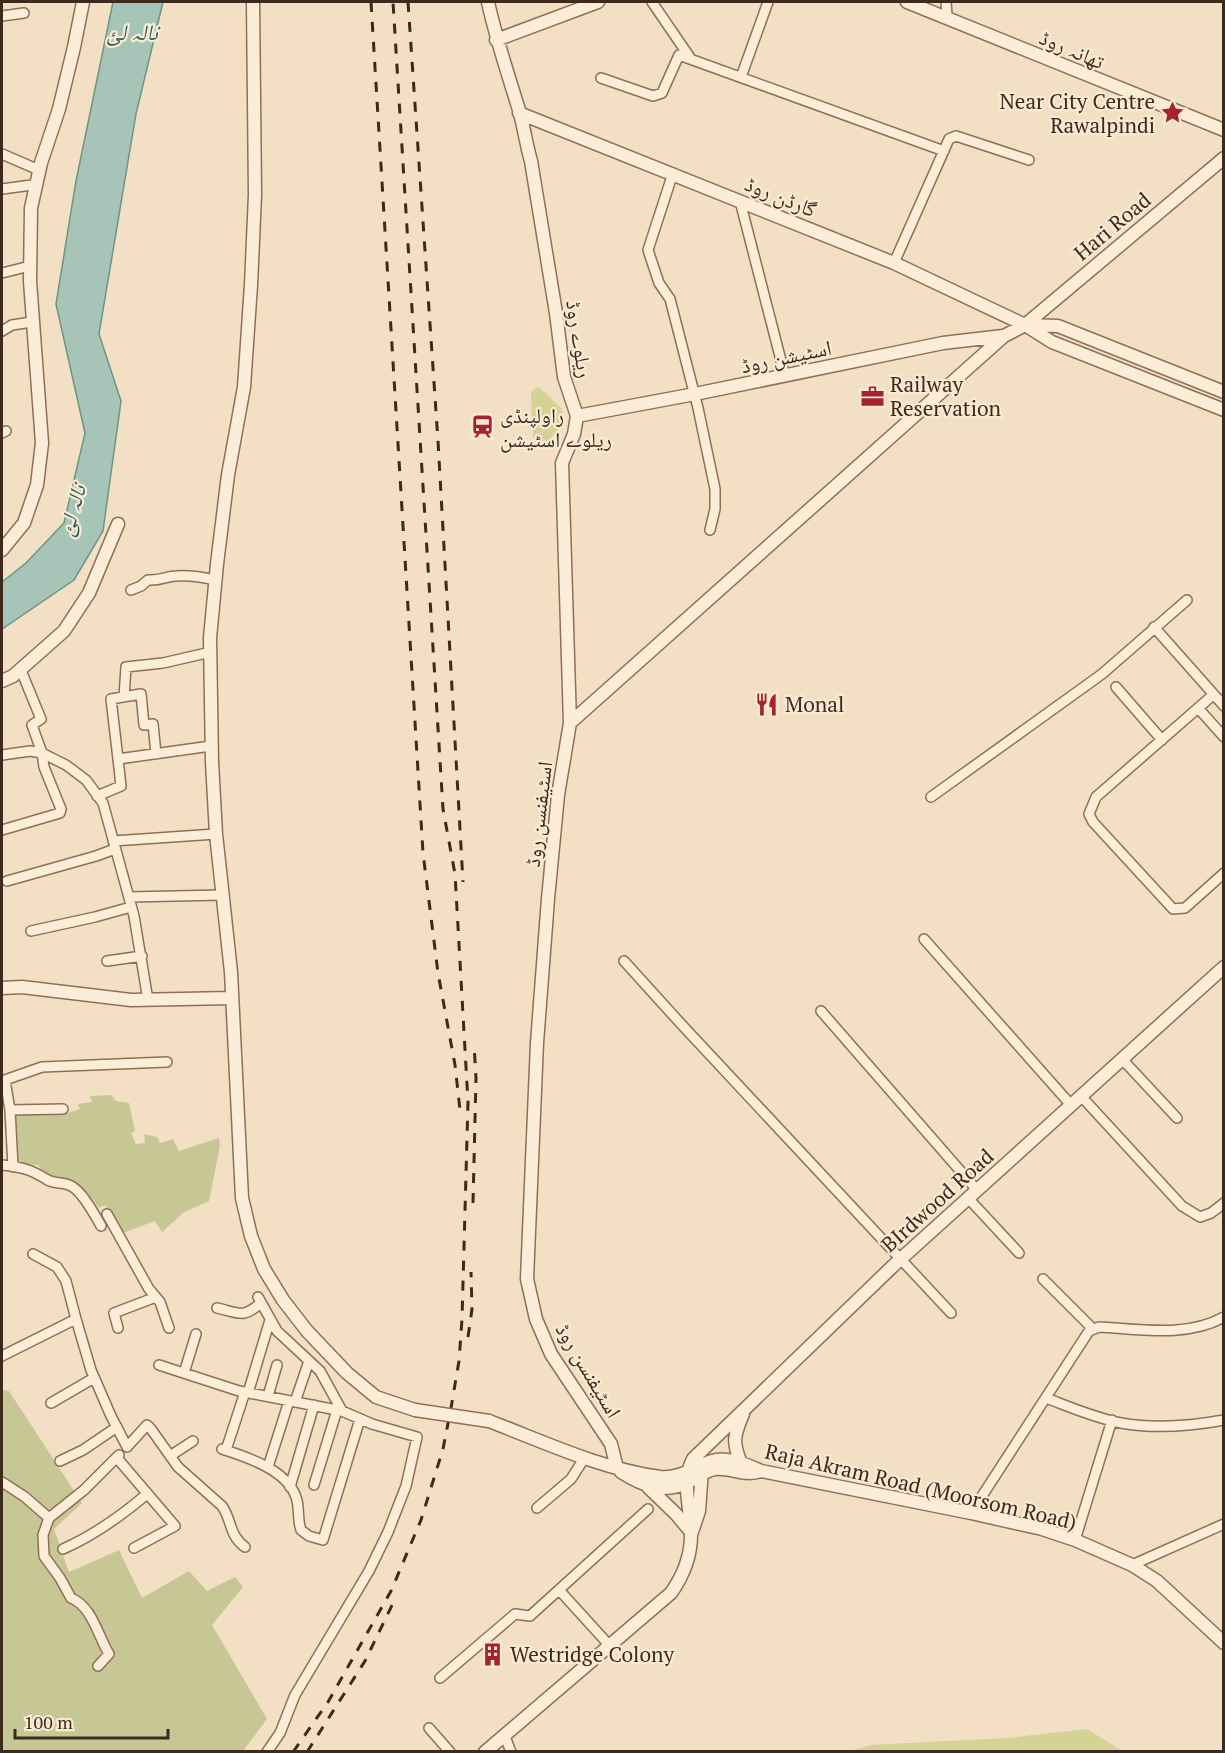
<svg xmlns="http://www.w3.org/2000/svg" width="1225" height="1753" viewBox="0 0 1225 1753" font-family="'PT Serif','Noto Naskh Arabic',serif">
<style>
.green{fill:#d3d396}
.cemetery{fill:#c7c796}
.water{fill:#a6c5b8;stroke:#6b9586;stroke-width:1.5}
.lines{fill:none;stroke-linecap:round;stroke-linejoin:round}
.minor-casing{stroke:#906f57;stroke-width:12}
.tertiary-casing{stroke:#906f57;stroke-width:15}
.minor{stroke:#fcedd8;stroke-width:9}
.tertiary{stroke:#fcedd8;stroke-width:12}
.rail{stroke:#3e291d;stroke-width:3;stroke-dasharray:10 10;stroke-linecap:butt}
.tertiary-bridge-casing{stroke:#906f57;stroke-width:15;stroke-linecap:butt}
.tertiary-bridge{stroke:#fcedd8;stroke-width:12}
.labels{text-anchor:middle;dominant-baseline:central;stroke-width:4.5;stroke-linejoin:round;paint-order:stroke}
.street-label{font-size:21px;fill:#3e291d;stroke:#f9ead4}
.poi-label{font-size:21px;fill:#3e291d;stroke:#f9ead4;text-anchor:start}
.water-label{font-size:22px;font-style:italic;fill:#2b5f56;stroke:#f9ead4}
</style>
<rect width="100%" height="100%" fill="#f3dfc3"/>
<path class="green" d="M539,387L561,408L564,418L562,424L547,443L541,445L536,443L533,437L531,394L533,389Z
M1087,1729L1122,1751H852L870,1745L1008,1738Z"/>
<path class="cemetery" d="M111,1095L116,1101L129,1103L135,1131L131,1133L136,1144L145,1143L144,1134L157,1137L160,1143L173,1139L179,1151L219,1138L220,1146L209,1201L183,1213L162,1232L155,1221L120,1234L105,1205L99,1208C82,1184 75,1182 47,1178L38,1165L16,1164L15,1114L68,1113L80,1109L78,1104L92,1102L90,1096Z
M2,1390L9,1391L82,1503L54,1529L69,1572L119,1550L142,1598L189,1571L207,1591L235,1577L243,1587L212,1625L267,1719L243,1751H2Z"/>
<path class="water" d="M113,2H163L136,114L99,334L121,401L103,531L74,580L2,629V582L26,563L64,523L85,433L56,304L76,181Z"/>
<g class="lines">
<defs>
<path id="minor" d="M652,2L691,59
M946,2L947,16
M2,16L24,13
M741,77L768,2
M601,78L653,96L662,93L679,55L944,151
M2,154L39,170
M673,173L648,250L659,283L670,299L698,408L715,489V509L710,530
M2,189L32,185
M740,201L785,376
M894,263L949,139L956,136L1029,160
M2,273L30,266
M2,331L12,325L32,322
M2,433L6,431
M131,590L141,586L148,580C161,581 166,576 176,576C190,575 202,577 215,580
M1154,627L1224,706
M1116,687L1162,740
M1213,695L1096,797L1089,814L1093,822L1173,909L1185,908L1224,873
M124,697L126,667L163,663L211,652
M1198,708L1224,737
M2,755L30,751L42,753L66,765L86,780L103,803L134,916L148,1000
M118,759L111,699L141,694L144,725L153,724L156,754
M97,796L121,786L118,759L211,746
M931,797L1102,674L1187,600
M2,830L60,813L61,809L44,767L42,753L32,725L41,719L20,668
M113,841L216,834
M7,881L96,856L115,849
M129,897L222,895
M31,931L95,917L131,907
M924,939L1071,1105
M107,961L142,956
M624,961L682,1025L951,1313
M821,1011L977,1190
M1122,1059L1177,1118
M5,1080L10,1110L13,1167
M2,1081L42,1067L167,1062
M1081,1096L1182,1206L1200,1217L1211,1213L1224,1203
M10,1110L63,1109
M2,1165C21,1167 30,1169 46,1179C53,1184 62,1182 69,1185C81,1189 95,1215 101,1226
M968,1198L1019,1253
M107,1214L149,1289L160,1302L169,1328
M33,1254L57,1267L66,1281L76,1319
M1043,1279L1093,1329
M258,1297L277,1331L320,1371L342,1411
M217,1308C240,1313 242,1319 261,1303
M118,1328L114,1313L156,1297
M2,1356L76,1319L91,1370L111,1416L127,1447L147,1425L151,1429L178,1467L222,1506C233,1522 228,1534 245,1547
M159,1365L239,1391L342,1411L372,1424L417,1437L406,1486L388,1532L369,1571L295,1695L280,1733L267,1752
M184,1373L196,1334
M248,1393L270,1320
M268,1396L277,1365
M1046,1398C1070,1407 1095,1418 1121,1423C1154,1429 1191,1426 1224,1420
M295,1402L309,1361
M51,1403L94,1378
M222,1449C247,1457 287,1470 296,1497C300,1508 297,1520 301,1530L309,1536L323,1540L360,1419
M226,1450L245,1392
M170,1456L193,1441
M117,1458L175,1526L134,1548
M60,1461L83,1450L117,1427
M268,1467L289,1401
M2,1482L25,1497L49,1518L43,1535L44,1556L60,1578L71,1598C92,1606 98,1636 109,1654L98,1666
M314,1485L337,1410
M290,1487L314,1405
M537,1508L571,1479L585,1457
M971,1513L1089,1331L1099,1327C1139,1329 1187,1338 1224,1317
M49,1518L84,1490L119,1455
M1075,1540L1112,1420
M63,1549C95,1535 121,1516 147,1494
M1132,1565L1224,1524
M560,1591L610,1646
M440,1678L515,1614L530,1616L648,1509
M429,1728L450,1752
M504,1734L511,1752"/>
<path id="tertiary" d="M253,2L255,195L251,285L244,387L228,475L217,564L210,638L212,762L216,834L231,972L242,1198L251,1236L264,1269L283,1300L307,1331L347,1373L376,1397L415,1410
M488,2C496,39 508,74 519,110C524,127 526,144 531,161L556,313L564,377L577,416L574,434L562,463L570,723
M907,2L1224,130
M496,40L598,2
M519,113L894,263L1025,325L1052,342L1224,410
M1025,325L1224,158
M577,416L695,394L943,343L1003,336
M2,550L24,523L37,485L42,443L30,281L31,208L41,163L59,109L74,47L83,2
M2,681L13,676L64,631L89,593L118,524
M2,988L22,987L131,1000L231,998
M489,1421C544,1442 601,1469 660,1477C680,1479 694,1467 712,1461C727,1456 748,1465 761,1471L971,1513L1042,1529L1075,1540L1132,1565L1157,1581L1224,1643
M741,1463C732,1442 734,1435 743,1414
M617,1468L611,1444L551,1354L536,1319L527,1279L537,1043L548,899L558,795L570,723L1004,336L1025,325L1058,326L1224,392
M621,1472C643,1486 665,1495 690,1481C698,1477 706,1470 715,1469C731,1467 744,1477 761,1471
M648,1487L676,1514L691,1532
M692,1532L699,1511L702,1470
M485,1752L671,1593C683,1576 691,1555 691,1535C692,1510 680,1484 693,1459L893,1266L1224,967"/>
</defs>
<use href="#minor" class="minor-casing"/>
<use href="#tertiary" class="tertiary-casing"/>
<use href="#minor" class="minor"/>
<use href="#tertiary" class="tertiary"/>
<path class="rail" d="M371,2L423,853L438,973L455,1065L460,1110
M408,2L438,441L463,882
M473,1203L476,1078L474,1044
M468,1337L472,1309L471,1272
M293,1752L328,1702L391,1591L421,1520L443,1449L451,1408L459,1361L462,1319L468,1102L455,874L443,809L393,2
M307,1752L365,1661L395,1599"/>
<defs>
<path id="tertiary-bridge" d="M415,1410L489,1421"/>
</defs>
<use href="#tertiary-bridge" class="tertiary-bridge-casing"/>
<use href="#tertiary-bridge" class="tertiary-bridge"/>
</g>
<defs>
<symbol id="sight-bare" viewBox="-9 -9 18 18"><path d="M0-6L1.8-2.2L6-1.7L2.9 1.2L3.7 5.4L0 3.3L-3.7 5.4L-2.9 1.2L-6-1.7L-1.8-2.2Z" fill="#a62131" stroke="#f9ead4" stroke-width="2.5" paint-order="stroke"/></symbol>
<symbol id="office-bare" viewBox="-9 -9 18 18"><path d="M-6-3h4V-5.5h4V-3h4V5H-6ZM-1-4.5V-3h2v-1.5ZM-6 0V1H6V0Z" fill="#a62131" stroke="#f9ead4" stroke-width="2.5" paint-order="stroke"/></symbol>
<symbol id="station-bare" viewBox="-9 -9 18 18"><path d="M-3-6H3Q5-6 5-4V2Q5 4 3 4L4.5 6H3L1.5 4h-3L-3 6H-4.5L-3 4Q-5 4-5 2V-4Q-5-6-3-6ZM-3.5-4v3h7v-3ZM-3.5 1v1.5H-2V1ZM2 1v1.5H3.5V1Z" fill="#a62131" stroke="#f9ead4" stroke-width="2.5" paint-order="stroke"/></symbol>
<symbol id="restaurant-bare" viewBox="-9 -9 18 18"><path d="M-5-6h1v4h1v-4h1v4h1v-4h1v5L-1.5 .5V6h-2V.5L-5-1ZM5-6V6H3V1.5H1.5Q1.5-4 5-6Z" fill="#a62131" stroke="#f9ead4" stroke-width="2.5" paint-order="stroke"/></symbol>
<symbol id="building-bare" viewBox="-9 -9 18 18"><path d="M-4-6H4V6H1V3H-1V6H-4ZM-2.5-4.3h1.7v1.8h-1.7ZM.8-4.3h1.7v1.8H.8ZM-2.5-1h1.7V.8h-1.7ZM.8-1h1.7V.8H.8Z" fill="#a62131" stroke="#f9ead4" stroke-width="2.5" paint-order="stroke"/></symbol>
</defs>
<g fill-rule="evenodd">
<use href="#sight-bare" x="1156" y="96" width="33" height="33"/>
<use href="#office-bare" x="856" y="380" width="33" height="33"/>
<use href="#station-bare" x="466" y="410" width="33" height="33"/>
<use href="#restaurant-bare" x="750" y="688" width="33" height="33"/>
<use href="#building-bare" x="476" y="1638" width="33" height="33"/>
</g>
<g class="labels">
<g class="street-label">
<text transform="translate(1072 49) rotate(23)">تھانہ روڈ</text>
<text transform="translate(781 196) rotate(22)">گارڈن روڈ</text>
<text transform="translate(1112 226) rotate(-40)">Hari Road</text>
<text transform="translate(580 339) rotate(81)">ریلوے روڈ</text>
<text transform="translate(786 356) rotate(-12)">اسٹیشن روڈ</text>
<text transform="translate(538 814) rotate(-83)">اسٹیفنسن روڈ</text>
<text transform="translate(937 1200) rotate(-42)">BIrdwood Road</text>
<text transform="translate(589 1370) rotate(59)">اسٹیفنسن روڈ</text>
<text transform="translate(921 1486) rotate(13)">Raja Akram Road (Moorsom Road)</text>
</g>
<g class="poi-label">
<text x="1155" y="101" text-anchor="end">Near City Centre<tspan x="1155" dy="24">Rawalpindi</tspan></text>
<text x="890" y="384">Railway<tspan x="890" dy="24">Reservation</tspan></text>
<text x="500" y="415">راولپنڈی<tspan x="500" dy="24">ریلوے اسٹیشن</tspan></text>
<text x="785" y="704">Monal</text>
<text x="510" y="1654">Westridge Colony</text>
</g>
<g class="water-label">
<text x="132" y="31">نالہ لئ</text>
<text transform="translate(71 510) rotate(-74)">نالہ لئ</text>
</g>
</g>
<rect width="1225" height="1753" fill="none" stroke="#3e291d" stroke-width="6"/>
<path d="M15 1729v9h153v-9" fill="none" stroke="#3e291d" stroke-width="3"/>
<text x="24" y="1729" font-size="18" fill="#3e291d" stroke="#f9ead4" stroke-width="4.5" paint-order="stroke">100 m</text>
</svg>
